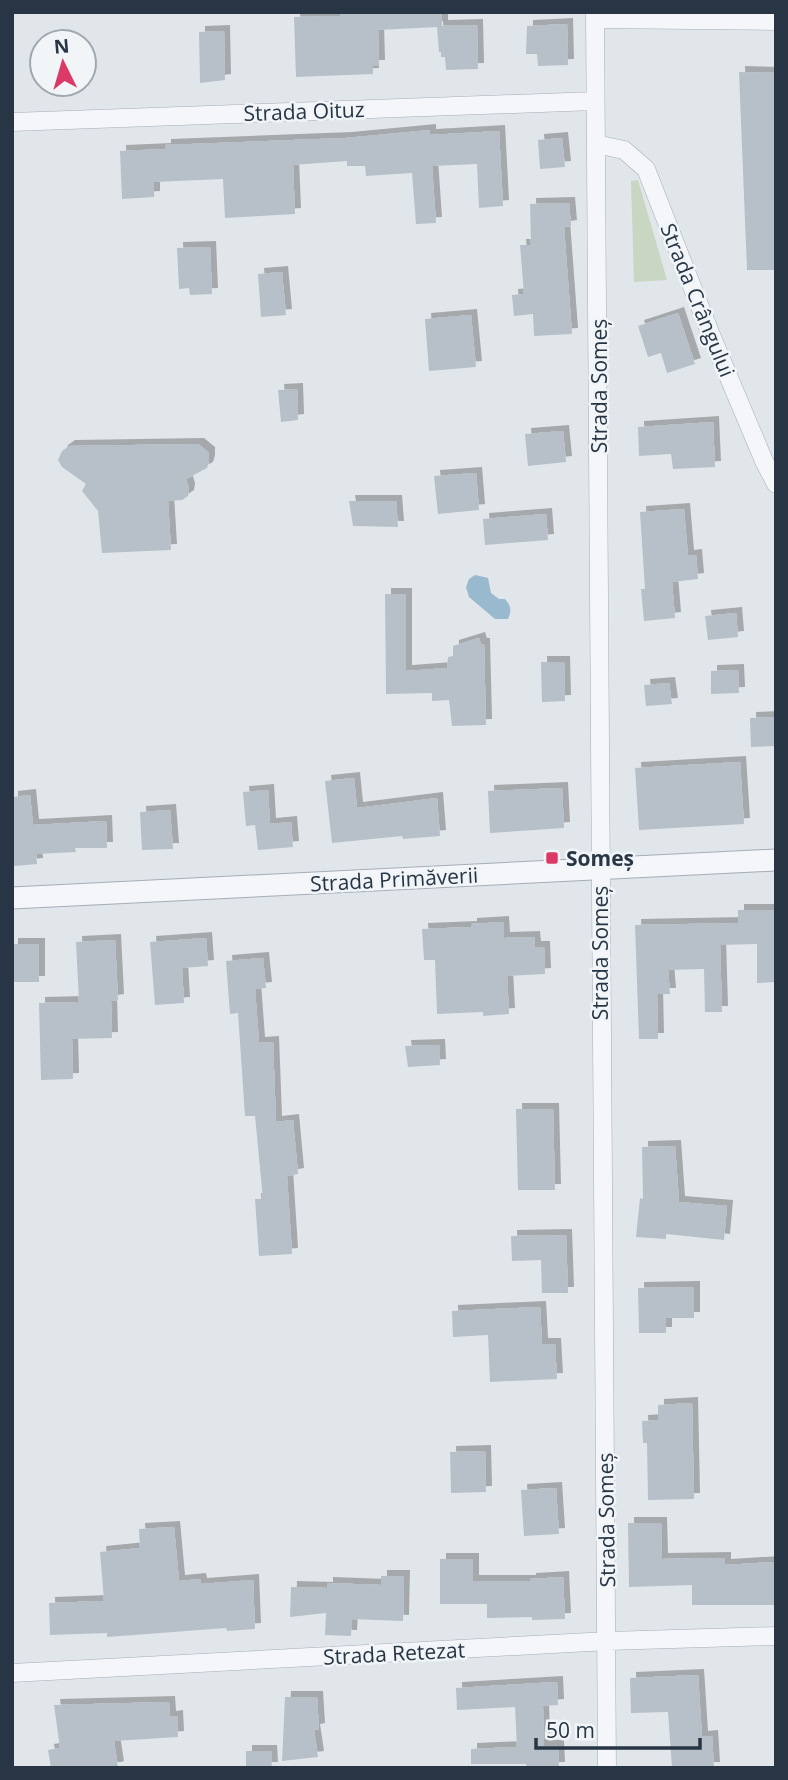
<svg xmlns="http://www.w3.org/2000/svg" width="788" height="1780" viewBox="0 0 788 1780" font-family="'Open Sans',sans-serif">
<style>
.green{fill:#c9d6c1}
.water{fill:#98b9ce}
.building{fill:#b7c0c9;filter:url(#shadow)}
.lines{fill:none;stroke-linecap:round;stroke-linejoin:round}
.minor-casing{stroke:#a5adb6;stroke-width:19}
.tertiary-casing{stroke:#a5adb6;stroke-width:23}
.minor{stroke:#f4f6f9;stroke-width:18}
.tertiary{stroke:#f4f6f9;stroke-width:21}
.poi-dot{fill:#dc3a66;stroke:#f1f5f8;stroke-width:2.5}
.labels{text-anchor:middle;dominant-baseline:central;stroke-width:5;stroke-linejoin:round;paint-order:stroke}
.street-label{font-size:21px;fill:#273544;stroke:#f1f5f8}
.poi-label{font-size:21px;font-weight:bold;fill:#273544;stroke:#f1f5f8;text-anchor:start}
</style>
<defs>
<filter id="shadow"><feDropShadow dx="6" dy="-6" stdDeviation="0" flood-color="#0004"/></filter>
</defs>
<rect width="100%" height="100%" fill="#e1e6eb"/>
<path class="green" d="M638,180L667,280L634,282L631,181Z"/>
<path class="water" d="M475,575L488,578L491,593L499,599H505C511,606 512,610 508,619H495L469,597L466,587L469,579Z"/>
<path class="building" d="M340,12H442V26L477,25L478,69L446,70L445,57H441V52H439L437,27L378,30L379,66H373V74L296,77L294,17L340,16Z
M567,24L568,65L538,66L537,54H526L527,26Z
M224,31L225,80L200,83L199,32Z
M739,72L776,73V270H747Z
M430,130V135L499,131L503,206L479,208L477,164L432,166L436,223L416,224L412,173L366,176L365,166H347V161L293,165L295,214L225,218L223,179L154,182V197L122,199L120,151L165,149V145L346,138Z
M562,138L565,167L540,169L538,140Z
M569,203L571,226L564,227L572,334L534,336L533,314L514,316L512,295L524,294L520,245H531L530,204Z
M210,247L212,294L190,295L189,288L179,289L177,248Z
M282,272L286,315L261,317L258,274Z
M678,313L695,364L667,373L661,353L648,357L638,326Z
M471,315L476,367L429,371L425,319Z
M297,389L298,420L281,422L278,390Z
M713,422L715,467L673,469L671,454L639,456L638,427Z
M563,431L566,462L528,466L525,434Z
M198,444L209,453V461L207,468L186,479L189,489L188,496L182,500L168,501L171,550L102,553L98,511L82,491L86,484L62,467L58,460L62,451L69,446Z
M476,473L479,510L438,514L434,476Z
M349,501H396L398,527L353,526Z
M684,509L688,556L696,555L698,579L672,582L675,618L644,621L641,589H645L640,512Z
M546,514L548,540L485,545L483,519Z
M385,594H406V671L447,668L448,657L453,656V646L479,638L481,644H484L486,725L452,726L449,700L432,701V693L386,694Z
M736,613L738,637L708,640L705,616Z
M541,662H564L565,701L542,702Z
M738,670L739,693L711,694V671Z
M669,683L672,704L646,706L644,685Z
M776,717V746L751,747L750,718Z
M740,762L744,824L639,830L635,768Z
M354,778L357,808L437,798L440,836L403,839L402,836L332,843L325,781Z
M562,788L564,828L490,833L488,791Z
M268,790L270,824L291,822L293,847L258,850L255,825L246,826L243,792Z
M30,795L33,825L106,821L107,848H75L76,852L36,854L37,864L14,866L12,797Z
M170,810L173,849L142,850L140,812Z
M738,910H776V982L757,983V944L720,945L722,1012H705L704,969L668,970L670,994H657L658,1039H639L635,925L738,923Z
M503,922L504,938L534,937L535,947H544L545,974L507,976L509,1014L483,1016V1012L437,1014L435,960H424L422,929L471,927V924Z
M206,938L208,966L182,968L184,1003L155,1005L150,942Z
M115,940L118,1000L111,1001L112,1038L72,1039L73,1079L41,1080L39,1003L79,1002L76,942Z
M12,944H39V982H12Z
M263,958L266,988L255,989L259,1043L273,1042L276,1122L293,1120L298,1174L287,1176L292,1254L259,1256L255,1199H263L255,1116H245L238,1013L230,1014L226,961Z
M439,1045L440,1065L408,1067L405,1046Z
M516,1109H553L555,1190H518Z
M675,1146L679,1202L727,1206L724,1240L666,1234V1239L636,1237L640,1198L643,1199L642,1147Z
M566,1235L568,1293H542L541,1260L512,1261L511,1236Z
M694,1287V1318H666V1333H639L638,1288Z
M540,1307L542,1344H555L557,1379L490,1382L488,1335L453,1337L452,1311Z
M692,1403L694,1499L648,1500L647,1443H643L642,1421L658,1420V1405Z
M485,1451L486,1492L451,1493L450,1452Z
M556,1488L559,1534L524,1536L521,1490Z
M628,1523H661L662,1559L725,1558V1565L774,1562L776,1605H692V1585L629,1587Z
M174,1527L179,1581L200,1579L201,1584L253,1580L255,1629L227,1631L226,1628L107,1637V1633L50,1635L49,1603L104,1601L100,1552L140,1548L139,1529Z
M440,1559H473V1581H530V1579L563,1577L565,1619L532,1620V1617L487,1618V1604H440Z
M381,1576H404L403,1621L352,1619L351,1636L325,1635L326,1613L290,1617L291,1587L327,1588V1583L381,1585Z
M698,1675L702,1737L712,1736L714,1768H672L668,1712L631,1713L630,1678Z
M557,1682L558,1705L543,1706L544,1746H558L559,1768H527L526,1764H471V1749L517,1747L515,1707L457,1710L456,1688Z
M285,1697H317L319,1729L314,1730L318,1757L282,1761Z
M169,1702L170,1717L177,1716L178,1737L114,1741L118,1767L115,1768H51L48,1750L60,1748L54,1705Z
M246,1751H271L272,1768H246Z"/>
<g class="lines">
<defs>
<path id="minor" d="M595,12L607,1768
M595,19L776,21
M12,122L595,101
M596,144L624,150L646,169L711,335L764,461L776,484
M12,1673L608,1641L776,1636"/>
<path id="tertiary" d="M12,898L776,860"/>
</defs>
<use href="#minor" class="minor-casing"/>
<use href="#tertiary" class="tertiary-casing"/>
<use href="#minor" class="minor"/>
<use href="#tertiary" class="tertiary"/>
</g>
<rect class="poi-dot" x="545" y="851" width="14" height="14" rx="3.5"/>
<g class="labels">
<g class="street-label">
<text transform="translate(304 111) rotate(-2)">Strada Oituz</text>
<text transform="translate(698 300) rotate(68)">Strada Crângului</text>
<text transform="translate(599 386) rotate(-90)">Strada Someș</text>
<text transform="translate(394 879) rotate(-3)">Strada Primăverii</text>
<text transform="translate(600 953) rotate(-90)">Strada Someș</text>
<text transform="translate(606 1520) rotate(-91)">Strada Someș</text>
<text transform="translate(394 1653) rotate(-3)">Strada Retezat</text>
</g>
<g class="poi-label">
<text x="566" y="858">Someș</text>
</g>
</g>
<rect width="788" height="1780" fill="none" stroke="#273544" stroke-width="28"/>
<g transform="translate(63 63) rotate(355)"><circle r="33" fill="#f1f5f8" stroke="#a0a8b0" stroke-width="2"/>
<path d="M0-5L12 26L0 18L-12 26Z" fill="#dc3a66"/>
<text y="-10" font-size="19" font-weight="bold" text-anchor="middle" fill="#273544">N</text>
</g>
<path d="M536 1738v10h164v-10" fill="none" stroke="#273544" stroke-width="3.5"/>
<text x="546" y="1738" font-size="21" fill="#273544" stroke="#f1f5f8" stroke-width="5" paint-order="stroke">50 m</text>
</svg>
